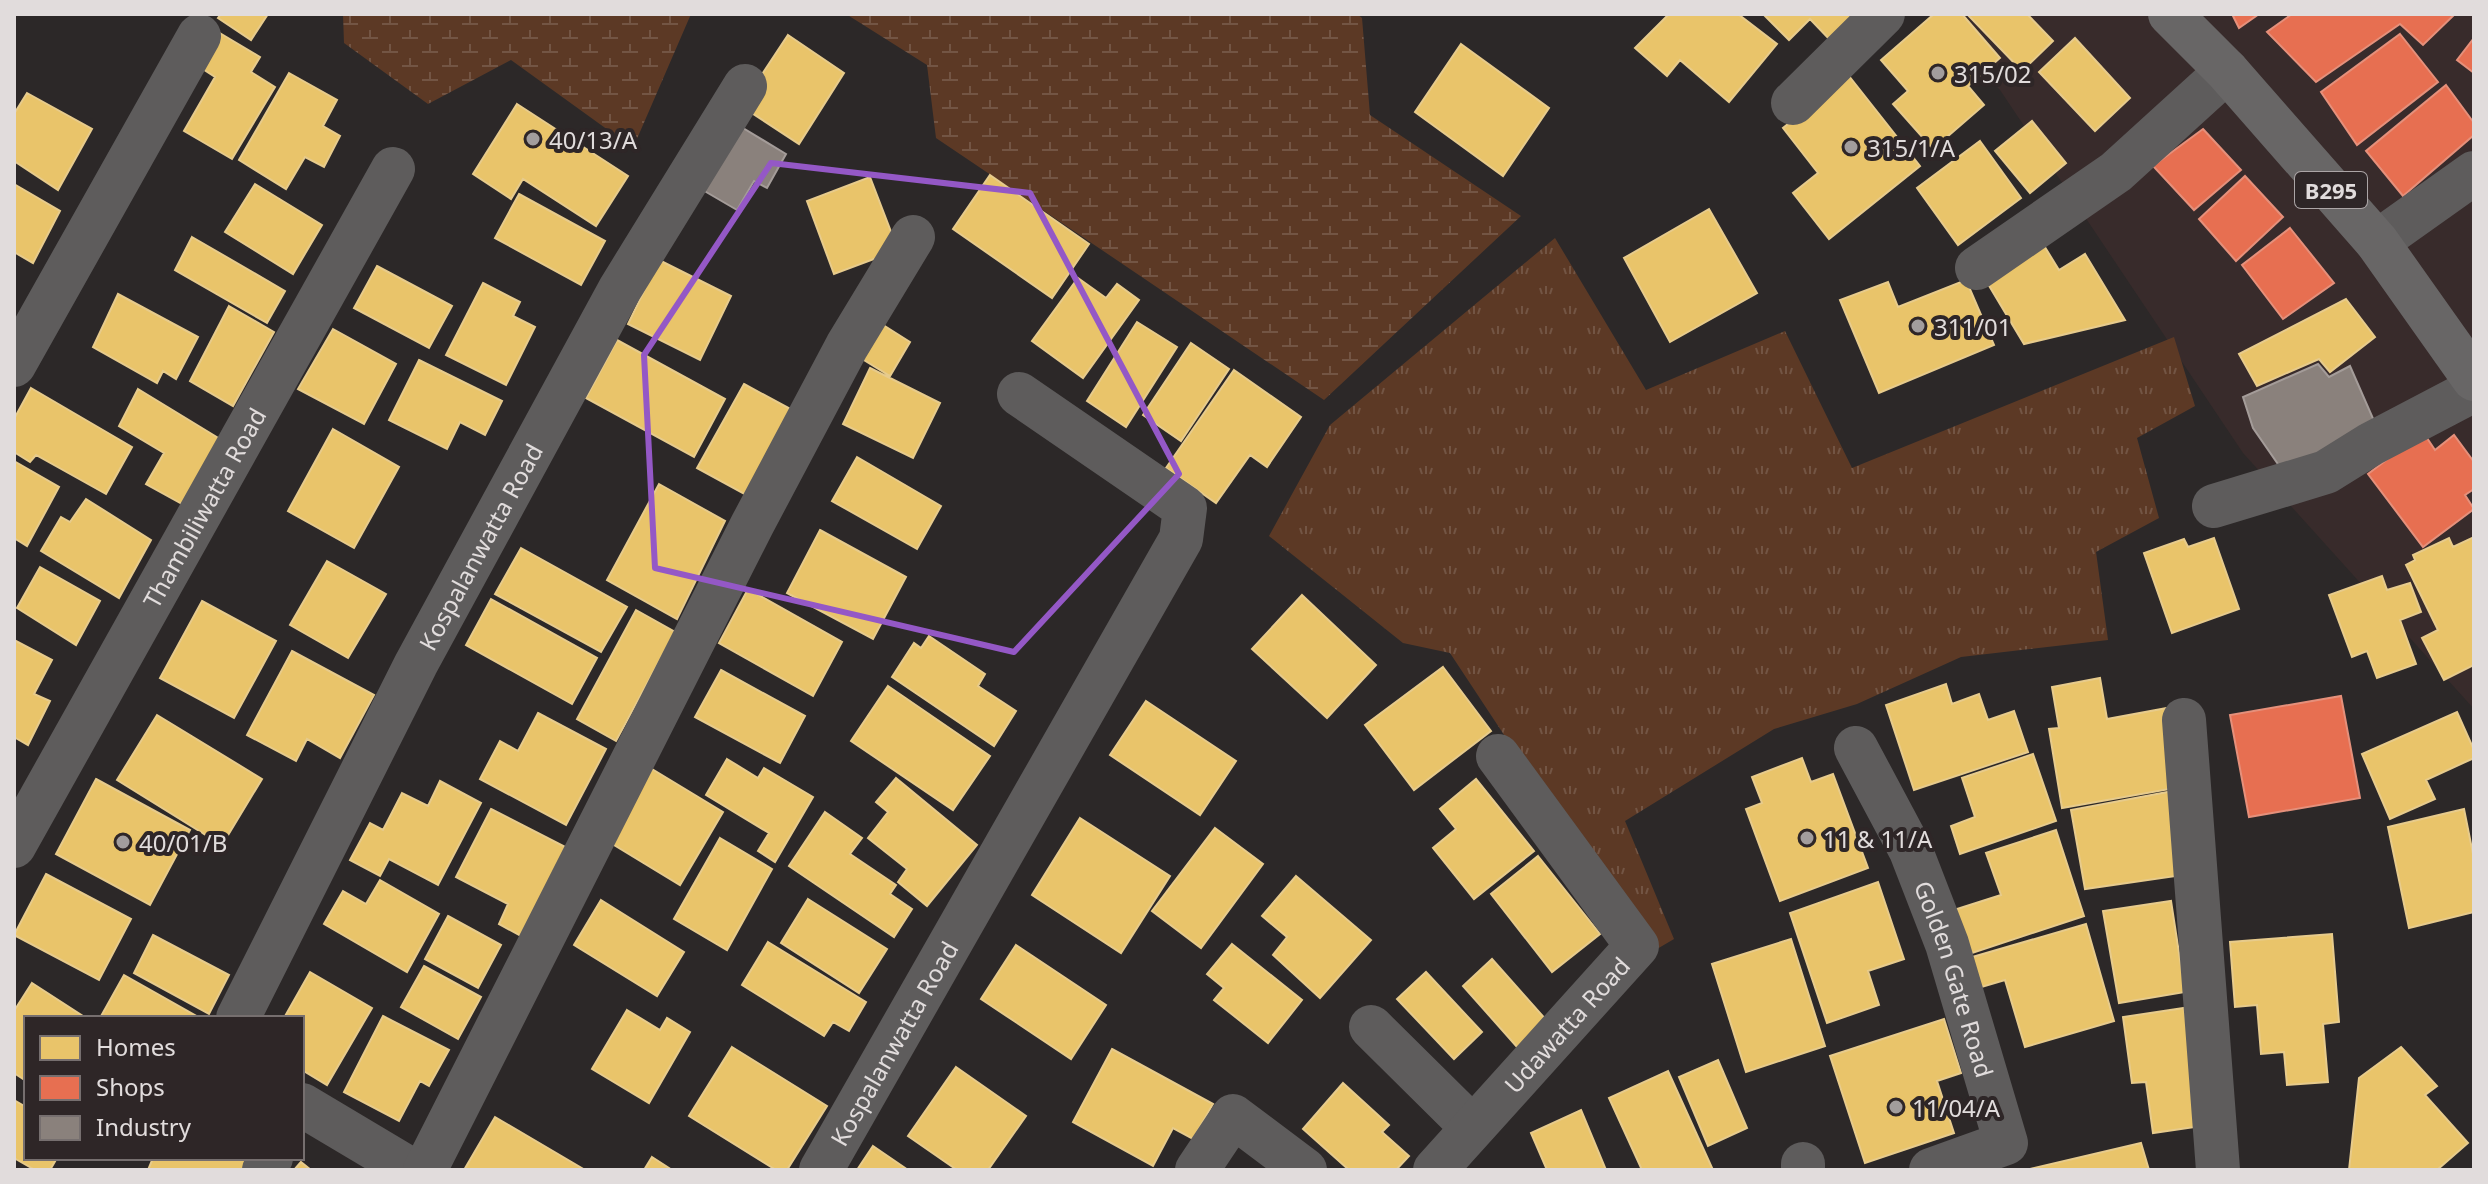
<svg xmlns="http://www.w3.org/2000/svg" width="2488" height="1184" viewBox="0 0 2488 1184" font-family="'Noto Sans',sans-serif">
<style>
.built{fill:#382b2b}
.grass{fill:url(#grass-tufts)}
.wetland{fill:url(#wetland-marsh)}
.homes{fill:#e9c46a;stroke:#e7cb8c;stroke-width:2}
.shops{fill:#e76f51;stroke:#e5907b;stroke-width:2}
.industry{fill:#8a817c;stroke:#a49c99;stroke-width:2}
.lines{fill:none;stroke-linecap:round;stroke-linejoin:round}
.minor{stroke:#5e5c5c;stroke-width:44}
.major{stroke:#686666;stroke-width:44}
.marked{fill:none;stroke:#9458c6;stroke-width:6;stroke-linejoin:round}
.poi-dot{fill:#a29d9d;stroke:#2e2627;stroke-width:3}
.labels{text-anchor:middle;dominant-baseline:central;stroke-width:8;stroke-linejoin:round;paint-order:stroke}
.shield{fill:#2e2627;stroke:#aba5a6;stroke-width:2}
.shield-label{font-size:22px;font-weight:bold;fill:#e1dcdc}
.poi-label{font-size:24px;fill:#e1dcdc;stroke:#2e2627;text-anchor:start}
.street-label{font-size:24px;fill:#e1dcdc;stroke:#2e2627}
</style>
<defs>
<pattern id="grass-tufts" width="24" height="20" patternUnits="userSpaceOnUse" patternTransform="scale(2)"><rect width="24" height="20" fill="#5c3925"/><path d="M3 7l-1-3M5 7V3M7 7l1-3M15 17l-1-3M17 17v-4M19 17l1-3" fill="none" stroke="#735544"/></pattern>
<pattern id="wetland-marsh" width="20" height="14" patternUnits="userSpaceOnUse" patternTransform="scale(2)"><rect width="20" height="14" fill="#5c3925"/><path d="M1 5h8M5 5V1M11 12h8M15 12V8" fill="none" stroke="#735544"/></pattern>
</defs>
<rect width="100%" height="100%" fill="#2c2828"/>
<path class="built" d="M1927,14H2474V709L2243,453L2000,90Z"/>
<path class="grass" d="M1555,238L1646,390L1785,331L1852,468L2174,337L2195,406L2137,438L2159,518L2096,552L2108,640L1961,657L1857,704L1774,729L1625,821L1674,939L1657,949L1516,753L1450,653L1403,643L1269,536L1330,425Z"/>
<path class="wetland" d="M343,14H691L633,148L511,60L428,104L344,43Z
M846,14H1357L1362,18L1370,115L1521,216L1324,400L936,138L927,65Z"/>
<path class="homes" d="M221,14H268L251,40L218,18Z
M1669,14H1738L1777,44L1729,102L1680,60L1667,76L1635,48Z
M1763,14H1862L1833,43L1810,19L1789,40Z
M1934,14H1962L2000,58L1968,86L1984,105L1933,149L1893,104L1908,91L1881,60Z
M1967,14H2027L2053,41L2022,71Z
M213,29L260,57L251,72L275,87L232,159L184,131L215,77L192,62Z
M788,35L844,73L799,144L741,106Z
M2075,38L2130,98L2095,131L2039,72Z
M1461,44L1549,108L1503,176L1415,112Z
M289,73L337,100L323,126L340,136L324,167L305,157L286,189L239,160Z
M1849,76L1920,166L1829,239L1793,193L1818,173L1783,128Z
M27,93L92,129L58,190L14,161V114Z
M517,104L628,176L596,226L523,179L511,199L473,174Z
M2032,121L2066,163L2030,193L1995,151Z
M1980,141L2021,198L1958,245L1917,188Z
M990,175L1089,244L1052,298L953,229Z
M870,177L898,250L834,274L807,201Z
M14,184L60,211L33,263L14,252Z
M255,184L322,225L293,274L225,232Z
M519,194L605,241L581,285L495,238Z
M1709,209L1757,293L1670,342L1624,258Z
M192,237L285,291L267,323L175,270Z
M2043,244L2059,270L2085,254L2125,320L2024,344L1988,284Z
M659,260L731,296L700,360L628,324Z
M377,266L452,306L429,348L354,308Z
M1078,278L1106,298L1117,284L1139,300L1083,378L1032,341Z
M1966,280L1994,345L1879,393L1840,300L1888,282L1898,307Z
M483,283L520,302L513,316L535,327L506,385L446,355Z
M118,294L198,337L176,379L163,371L157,383L93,347Z
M2346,299L2375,337L2330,372L2319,359L2257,386L2239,354Z
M229,306L274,332L233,406L190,381Z
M1137,322L1177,347L1126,427L1087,401Z
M880,323L910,342L890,376L859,357Z
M333,329L396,364L364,424L298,389Z
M617,340L725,399L694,457L586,398Z
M1191,343L1229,369L1181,441L1143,415Z
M419,360L502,401L485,435L460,422L447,449L389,420Z
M870,368L940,403L913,458L843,424Z
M1234,370L1301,417L1267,467L1250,455L1216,503L1166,468Z
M744,384L794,411L748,496L697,468Z
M31,388L132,447L106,494L36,455L30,462L14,452V419Z
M138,389L220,439L182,504L146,484L164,453L119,426Z
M333,429L399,467L354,548L288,511Z
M857,457L941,506L917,549L832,501Z
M14,461L59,487L27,546L14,538Z
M659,484L725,521L677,619L607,580Z
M86,499L151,540L119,598L41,551L61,517L70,522Z
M820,530L906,577L873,639L787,593Z
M2474,537V665L2444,680L2422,638L2438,630L2406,565L2415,560L2413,555L2449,538L2453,547Z
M2214,538L2239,609L2172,633L2144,553L2184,539L2188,547Z
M521,548L627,607L601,652L495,594Z
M327,561L386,594L348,658L290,625Z
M40,567L100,601L76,645L17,608Z
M2382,576L2387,590L2410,583L2421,612L2400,620L2416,664L2377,678L2367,651L2352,657L2329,595Z
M748,589L842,642L813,696L719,643Z
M1302,595L1376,665L1327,718L1252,649Z
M491,599L597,658L572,704L466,645Z
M202,601L276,641L234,718L160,678Z
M636,610L675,632L616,741L577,719Z
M929,636L985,674L978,686L1016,711L994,746L892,677L914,643L921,648Z
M14,640L52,660L34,694L50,701L28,745L14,737Z
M292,651L374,695L340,758L307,739L296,761L247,735Z
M1443,667L1491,731L1414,790L1365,725Z
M721,670L805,716L780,763L695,717Z
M2100,678L2107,719L2167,708L2181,787L2062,808L2049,729L2059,728L2052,687Z
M1946,684L1952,704L1979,694L1988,720L2014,711L2028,752L1914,790L1886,705Z
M888,686L990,756L953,810L851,741Z
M1146,701L1236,761L1200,815L1110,755Z
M2457,712L2474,750V758L2426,780L2435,799L2390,819L2362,754Z
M538,713L606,749L566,825L480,779L500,741L518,751Z
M157,715L262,779L222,845L117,780Z
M2033,754L2056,821L1960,854L1951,826L1975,817L1962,778Z
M1802,758L1811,782L1833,774L1868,868L1780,901L1746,809L1762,803L1752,777Z
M727,759L758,778L764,768L813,797L775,862L758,851L769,833L706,795Z
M652,769L723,812L680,885L609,842Z
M896,778L977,845L927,906L898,882L907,869L868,838L888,812L876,802Z
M96,779L190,830L150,905L56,854Z
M1476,779L1534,851L1474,899L1433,848L1456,829L1440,809Z
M440,781L481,803L438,885L389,859L380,876L350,860L370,823L383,830L402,793L428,806Z
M2173,791L2183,875L2085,889L2071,810Z
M491,809L575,852L530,941L499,924L508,904L456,877Z
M2464,809L2474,859V912L2409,928L2388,827Z
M825,812L862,838L850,854L896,885L890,894L912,909L894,937L789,866Z
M1080,818L1170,876L1121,953L1032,895Z
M1215,828L1263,864L1201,948L1152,911Z
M2056,830L2084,916L1966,955L1951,911L2001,895L1986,853Z
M720,838L772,869L727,950L674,919Z
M1538,856L1600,934L1552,972L1491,894Z
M46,874L131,919L99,980L14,935Z
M1296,876L1371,940L1320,998L1273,955L1287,937L1262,916Z
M380,880L439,914L407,972L324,924L343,891L366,904Z
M1878,882L1904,959L1868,971L1879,1005L1827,1023L1790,913Z
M808,899L887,949L859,993L781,943Z
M601,900L684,952L657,996L574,945Z
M2171,901L2185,992L2119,1003L2103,911Z
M448,916L501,945L478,988L425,959Z
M2086,924L2114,1021L2025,1047L2005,980L1978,988L1969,958Z
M2332,934L2339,1022L2323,1024L2328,1082L2287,1085L2284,1052L2261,1054L2257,1005L2235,1007L2230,942Z
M153,935L229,975L209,1014L134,973Z
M1791,939L1825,1046L1746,1072L1712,964Z
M768,942L866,1002L849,1031L833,1022L824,1036L742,985Z
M1232,944L1302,1000L1268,1043L1214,1000L1224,988L1207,974Z
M1016,945L1106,1005L1071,1059L981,999Z
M1492,959L1548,1022L1518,1048L1463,986Z
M424,966L481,997L458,1039L401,1007Z
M310,972L372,1008L327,1085L302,1070V1018H284Z
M1426,972L1482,1032L1454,1059L1397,999Z
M124,975L200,1018H100Z
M32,983L86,1018H26V1081L14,1073V1011Z
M2184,1008L2202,1126L2153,1133L2146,1082L2132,1083L2123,1017Z
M627,1010L660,1030L667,1018L690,1032L649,1103L592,1069Z
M383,1016L449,1050L429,1086L420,1081L399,1121L344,1092Z
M1944,1019L1961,1073L1937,1081L1954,1133L1865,1163L1830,1056Z
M732,1047L827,1106L787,1170H776L689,1116Z
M2401,1047L2437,1086L2425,1095L2468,1143L2437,1170H2349L2359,1078Z
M1112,1049L1213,1104L1193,1139L1173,1128L1153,1166L1073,1122Z
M1718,1060L1747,1128L1708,1146L1679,1077Z
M956,1067L1026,1116L988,1170H957L908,1136Z
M1668,1071L1713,1170H1642L1609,1098Z
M1343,1083L1389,1125L1382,1132L1409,1156L1396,1170H1349L1303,1129Z
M14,1100L26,1107V1158H57L50,1170H35L14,1158Z
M1581,1110L1606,1170H1547L1531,1133Z
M495,1117L585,1170H464Z
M2141,1143L2149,1170H2026Z
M873,1146L908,1170H857Z
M652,1157L672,1170H644Z
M153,1158H254L248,1170H148Z
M301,1162L311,1170H294Z"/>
<path class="shops" d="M2232,14H2259L2239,28Z
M2292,14H2455L2423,45L2400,24L2316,82L2267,32Z
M2400,34L2438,82L2357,145L2321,92Z
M2474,38V73L2457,60Z
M2446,85L2474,123V135L2403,196L2366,151Z
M2203,129L2241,170L2194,210L2153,166Z
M2245,176L2283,217L2236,261L2199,219Z
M2290,228L2334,283L2283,319L2242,265Z
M2423,432L2435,450L2454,435L2474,462V489L2465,495L2474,509L2423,547L2368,474Z
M2341,696L2360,798L2249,817L2230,715Z"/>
<path class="industry" d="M738,125L786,154L767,188L754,181L737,210L701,189Z
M2318,364L2329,377L2350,366L2375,423L2325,451L2280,467L2253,428L2243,397Z"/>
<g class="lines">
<g class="minor">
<path d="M1793,103L1883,14"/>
<path d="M2377,242L2474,173"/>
<path d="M1977,268L2116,172L2227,71"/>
<path d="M14,365L199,36"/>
<path d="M2214,506L2326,472L2371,444L2474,390"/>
<path d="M2184,720L2218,1170"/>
<path id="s1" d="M1856,748L1911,851L1947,944L2006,1143L1931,1170"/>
<path id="s2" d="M14,846L393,169"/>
<path id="s3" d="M238,1018L416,664L620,289L745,86"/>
<path d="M1371,1027L1472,1127"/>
<path d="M302,1105L411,1170"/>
<path d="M264,1170L271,1158"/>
<path d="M425,1170L752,525L847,346L913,237"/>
<path id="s4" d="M821,1170L1181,539L1185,508L1019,394"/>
<path d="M1197,1170L1233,1116L1305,1170"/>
<path id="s5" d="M1435,1170L1637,946L1498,756"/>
<path d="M1803,1170V1164"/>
</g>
<path class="major" d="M2170,14L2227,71L2377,242L2474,379"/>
</g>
<path class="marked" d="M771,163L1030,193L1179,474L1014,652L655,568L644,355Z"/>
<g class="poi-dot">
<circle cx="1938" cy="73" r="8"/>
<circle cx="533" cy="139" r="8"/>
<circle cx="1851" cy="147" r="8"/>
<circle cx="1918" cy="326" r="8"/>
<circle cx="1807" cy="838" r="8"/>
<circle cx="123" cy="842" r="8"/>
<circle cx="1896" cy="1107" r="8"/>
</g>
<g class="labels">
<rect class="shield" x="2295" y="172" width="72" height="36" rx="6"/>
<g class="shield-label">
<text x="2331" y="190">B295</text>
</g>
<g class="poi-label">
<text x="1954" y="73">315/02</text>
<text x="549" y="139">40/13/A</text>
<text x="1867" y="147">315/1/A</text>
<text x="1934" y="326">311/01</text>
<text x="1823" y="838">11 &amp; 11/A</text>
<text x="139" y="842">40/01/B</text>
<text x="1912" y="1107">11/04/A</text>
</g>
<g class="street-label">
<text stroke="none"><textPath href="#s2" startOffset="388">Thambiliwatta Road</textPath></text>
<text stroke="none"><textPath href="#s3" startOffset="530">Kospalanwatta Road</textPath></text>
<text stroke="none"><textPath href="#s1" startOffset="252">Golden Gate Road</textPath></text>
<text stroke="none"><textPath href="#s5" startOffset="196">Udawatta Road</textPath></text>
<text stroke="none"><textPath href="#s4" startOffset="146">Kospalanwatta Road</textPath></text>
</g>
</g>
<rect width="2488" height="1184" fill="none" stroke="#e1dcdc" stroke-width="32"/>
<rect x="24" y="1016" width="280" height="144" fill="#2e2627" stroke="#766f6f" stroke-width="2"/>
<rect x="40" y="1036" width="40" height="24" fill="#e9c46a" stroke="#766f6f" stroke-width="2"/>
<text x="96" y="1056" font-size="24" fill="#e1dcdc">Homes</text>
<rect x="40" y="1076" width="40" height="24" fill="#e76f51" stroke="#766f6f" stroke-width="2"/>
<text x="96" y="1096" font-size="24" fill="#e1dcdc">Shops</text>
<rect x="40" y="1116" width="40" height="24" fill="#8a817c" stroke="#766f6f" stroke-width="2"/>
<text x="96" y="1136" font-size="24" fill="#e1dcdc">Industry</text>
</svg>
